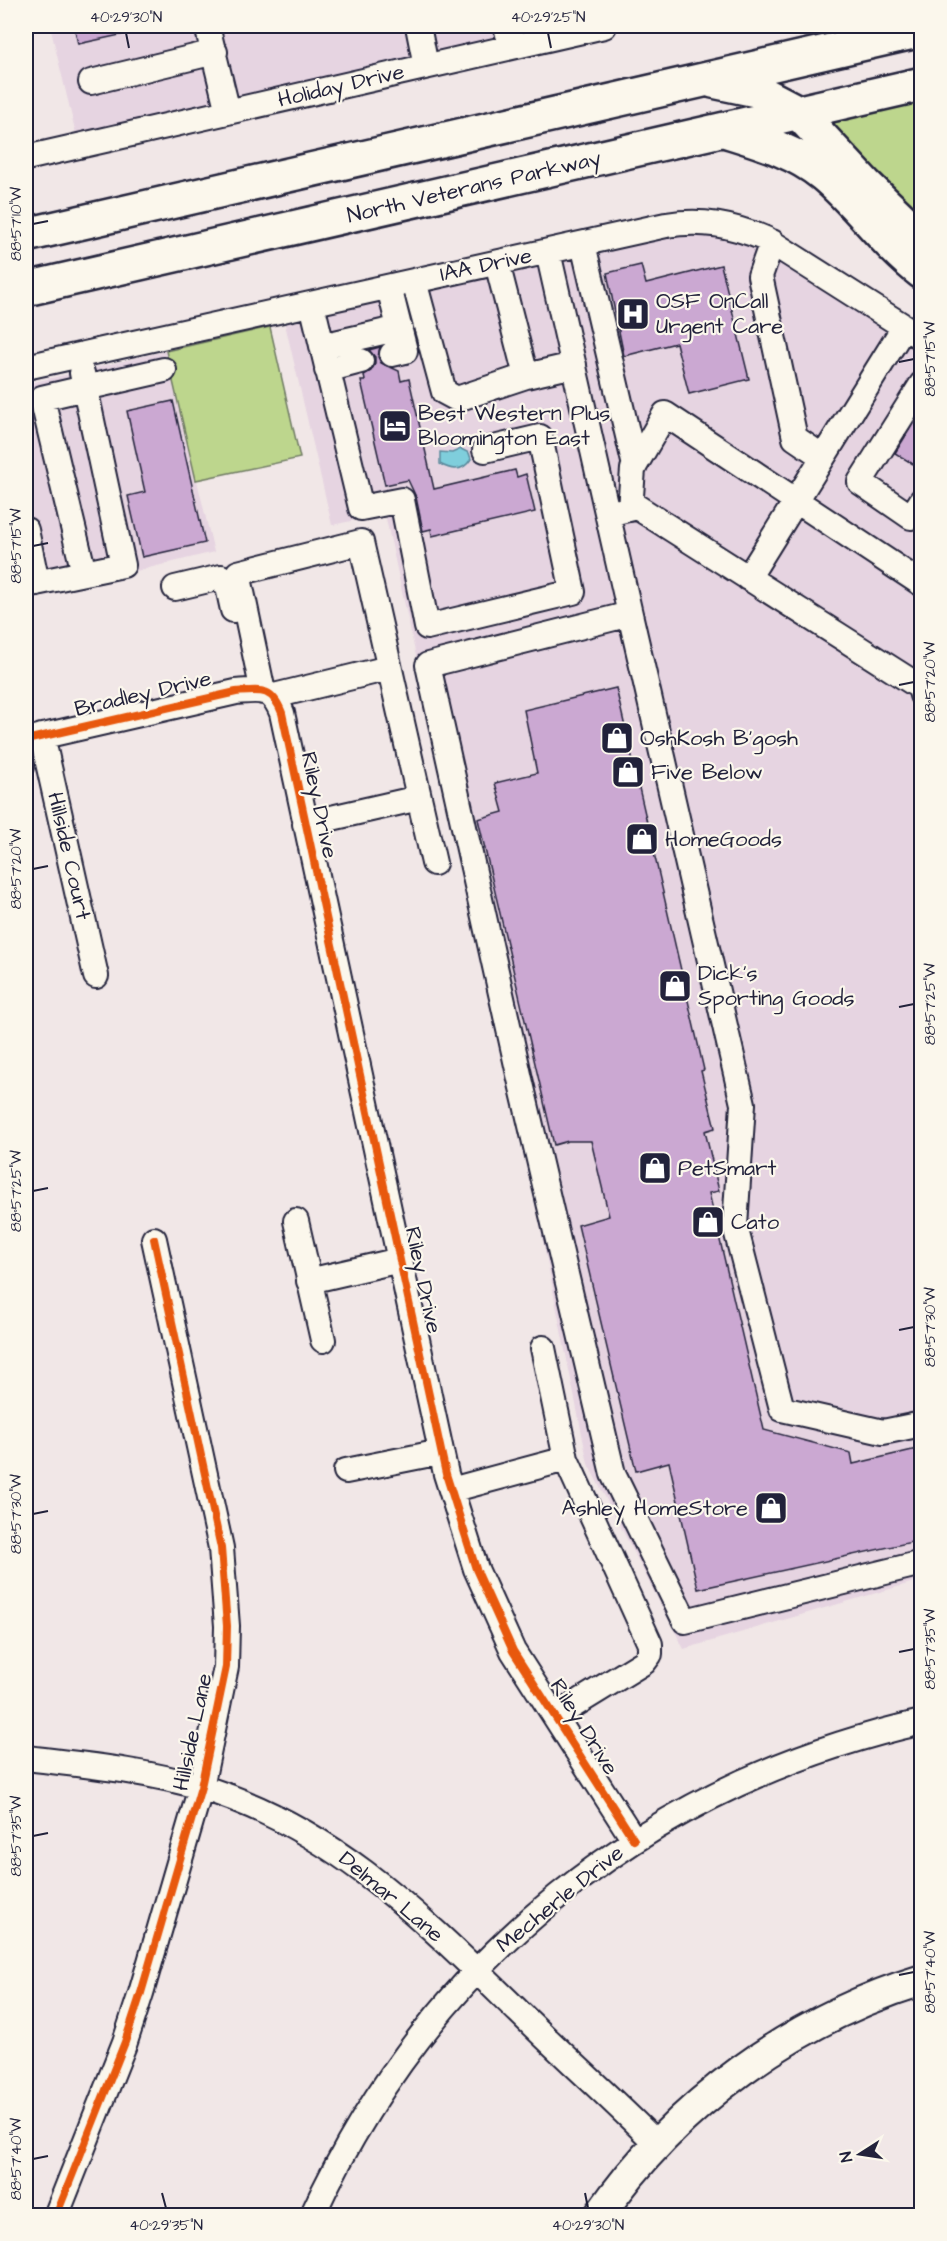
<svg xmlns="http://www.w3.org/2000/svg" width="947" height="2241" viewBox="0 0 947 2241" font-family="'Architects Daughter',sans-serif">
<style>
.built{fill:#e6d4e1}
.green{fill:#bdd68d;stroke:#707c64;stroke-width:1.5}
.water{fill:#7fcedc;stroke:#5a899c;stroke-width:1.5}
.building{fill:#cba8d2;stroke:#22223b;stroke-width:1.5}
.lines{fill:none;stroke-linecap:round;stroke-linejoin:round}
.minor-casing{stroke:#22223b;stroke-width:28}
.major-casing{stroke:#22223b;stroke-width:34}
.highway-casing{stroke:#22223b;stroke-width:38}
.minor{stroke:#fbf7ec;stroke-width:24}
.major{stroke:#fbf7ec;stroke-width:30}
.highway{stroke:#fbf7ec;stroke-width:33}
.cycleway-casing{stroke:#fbf7ec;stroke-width:11}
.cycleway{stroke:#e8590c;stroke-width:8}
.ticks{fill:none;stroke:#22223b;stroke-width:2}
.labels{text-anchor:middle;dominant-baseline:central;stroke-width:4.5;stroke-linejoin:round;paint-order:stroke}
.street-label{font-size:22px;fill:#22223b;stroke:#fbf7ec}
.poi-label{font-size:22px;fill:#22223b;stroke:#fbf7ec;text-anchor:start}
.neatline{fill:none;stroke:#22223b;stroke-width:2}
.ticks-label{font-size:15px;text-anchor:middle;fill:#22223b}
</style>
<rect width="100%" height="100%" fill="#f1e7e7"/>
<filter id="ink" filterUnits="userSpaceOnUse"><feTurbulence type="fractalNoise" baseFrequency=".0167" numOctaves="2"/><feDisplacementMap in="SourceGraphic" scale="12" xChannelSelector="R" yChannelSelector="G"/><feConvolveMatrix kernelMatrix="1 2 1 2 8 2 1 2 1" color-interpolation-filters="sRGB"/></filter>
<g filter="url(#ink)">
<path class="built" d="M50,26H550L76,134Z
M684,232L746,240L921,351V1580L684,1649L588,1464L536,1206L385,514L332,525L285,324Z
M166,351L214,552L26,598V384Z"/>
<path class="green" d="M921,100V222L830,124Z
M270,327L300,458L196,480L166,351Z"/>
<path class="water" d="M461,449L469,453L471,459C463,472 452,471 440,464V452L452,453Z"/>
<path class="building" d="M74,26H133L134,32L78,44Z
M641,265L646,284L721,265L749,379L689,394L676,343L624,356L607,273Z
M380,347L378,357L381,363L399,371L401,381L409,379L434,489L515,470L517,477L526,474L535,512L432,536L431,529L423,531L416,497L408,480L385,485L361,381H365L364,375L371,371L375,364V357L369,350Z
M173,401L205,543L142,557L128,496L145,492L127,411Z
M921,411V469L895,453Z
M616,688L704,1070L701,1071L715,1128L705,1131L719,1191L709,1193L764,1430L851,1453L853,1464L921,1448V1540L698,1589L669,1462L636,1471L578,1225L609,1216L591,1141H568L554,1145L478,819L503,812L495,783L537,773L524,710Z"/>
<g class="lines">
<defs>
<path id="minor" d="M207,26L228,112
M418,26L426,66
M506,26L511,47
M91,82L215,52
M26,158L604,26
M772,242L760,276L795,438L823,457
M583,244L635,466
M548,252L630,614L428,665L520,1079L613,1474L685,1621L922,1563
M414,281L444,392L457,399L526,376L497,263
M389,287L405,351L392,354
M312,304L361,508L402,500L427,627L573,592L540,437L485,450
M322,346L400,328
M26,367L666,225C702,219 732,225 766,239L922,338
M327,370L361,361
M82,373L85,388L164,370
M526,376L574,365
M922,384L860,482L911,517L922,500
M630,509L633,469L665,414L922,584
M616,512L637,507L920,687L922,695
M26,530L37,583
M748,578L904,327
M26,585L123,565L85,388L42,398L84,573
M175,588L221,577L228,587L233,610
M630,614L743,1104L735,1226L782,1409L883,1432L922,1424
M263,692L238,573L361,542L434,863
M274,696L389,668
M42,736L96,976
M26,740L236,692C261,690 272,687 282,713L446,1474L476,1569L513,1651L634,1840
M305,824L419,798
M296,1221L323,1340
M309,1281L400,1260
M543,1348L566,1459L650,1644V1654L644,1662L556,1716
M346,1471L441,1452
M451,1490L566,1459
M26,1758C84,1765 143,1770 200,1787C334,1827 422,1918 519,2012C565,2057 612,2099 657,2144
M56,2216L125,2042L141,1993L201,1787L226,1667L227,1626L221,1548L154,1239
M312,2216C430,1959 647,1784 922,1722"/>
<path id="major" d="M599,2216C676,2104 792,2020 922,1980"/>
<path id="highway" d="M713,81L756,90L798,112L865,184L922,239
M724,130C759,141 795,151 824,175C859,204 885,244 922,272
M26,235L922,30
M26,289L922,84"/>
</defs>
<use href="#minor" class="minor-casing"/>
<use href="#major" class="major-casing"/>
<use href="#highway" class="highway-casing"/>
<use href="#minor" class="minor"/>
<use href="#major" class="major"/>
<use href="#highway" class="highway"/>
<defs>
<path id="cycleway" d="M26,740L236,692C261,690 272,687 282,713L446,1474L476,1569L513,1651L634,1840
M56,2216L125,2042L141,1993L201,1787L226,1667L227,1626L221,1548L154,1239"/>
</defs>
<use href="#cycleway" class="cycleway-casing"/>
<use href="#cycleway" class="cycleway"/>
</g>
</g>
<path class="ticks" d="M126,33L129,48M548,33L551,48M33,224L48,221M899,362L914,359M33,546L48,543M899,685L914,682M33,869L48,866M899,1007L914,1004M33,1191L48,1188M899,1330L914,1327M33,1514L48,1511M899,1652L914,1649M33,1836L48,1833M899,1975L914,1972M33,2159L48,2156M162,2193L166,2208M585,2193L588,2208"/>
<defs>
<symbol id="hospital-square" viewBox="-11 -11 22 22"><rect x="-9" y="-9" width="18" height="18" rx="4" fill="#22223b" stroke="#fbf7ec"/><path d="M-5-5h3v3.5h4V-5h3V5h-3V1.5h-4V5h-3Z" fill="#fff"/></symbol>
<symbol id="hotel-square" viewBox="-11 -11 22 22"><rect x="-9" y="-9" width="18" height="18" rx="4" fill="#22223b" stroke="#fbf7ec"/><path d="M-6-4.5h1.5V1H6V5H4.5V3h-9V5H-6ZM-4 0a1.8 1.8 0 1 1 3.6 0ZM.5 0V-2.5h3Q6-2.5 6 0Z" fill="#fff"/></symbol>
<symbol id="shop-square" viewBox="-11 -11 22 22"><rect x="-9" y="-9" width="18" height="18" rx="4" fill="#22223b" stroke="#fbf7ec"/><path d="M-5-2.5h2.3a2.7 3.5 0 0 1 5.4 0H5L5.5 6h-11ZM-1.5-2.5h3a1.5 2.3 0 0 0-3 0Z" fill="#fff"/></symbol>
</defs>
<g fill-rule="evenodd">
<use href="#hospital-square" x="614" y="295" width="38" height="38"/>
<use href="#hotel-square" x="376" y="407" width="38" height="38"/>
<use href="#shop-square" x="598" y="719" width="38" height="38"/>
<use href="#shop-square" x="609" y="753" width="38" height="38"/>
<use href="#shop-square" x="623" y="820" width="38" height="38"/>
<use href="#shop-square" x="656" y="967" width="38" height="38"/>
<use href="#shop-square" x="636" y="1149" width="38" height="38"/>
<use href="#shop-square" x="689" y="1203" width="38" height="38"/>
<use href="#shop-square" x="752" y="1489" width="38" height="38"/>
</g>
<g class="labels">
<g class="street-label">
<text transform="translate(341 86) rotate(-13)">Holiday Drive</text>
<text transform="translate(474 187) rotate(-13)">North Veterans Parkway</text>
<text transform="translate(486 265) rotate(-12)">IAA Drive</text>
<text transform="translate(143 694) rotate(-13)">Bradley Drive</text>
<text transform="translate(319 805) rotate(78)">Riley Drive</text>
<text transform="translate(69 856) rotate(77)">Hillside Court</text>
<text transform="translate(423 1280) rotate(78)">Riley Drive</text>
<text transform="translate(584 1727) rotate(58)">Riley Drive</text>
<text transform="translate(193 1732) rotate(-78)">Hillside Lane</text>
<text transform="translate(391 1897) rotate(40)">Delmar Lane</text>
<text transform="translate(560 1899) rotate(-39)">Mecherle Drive</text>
</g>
<g class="poi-label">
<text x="656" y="301">OSF OnCall<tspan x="656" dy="25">Urgent Care</tspan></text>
<text x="418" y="413">Best Western Plus<tspan x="418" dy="25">Bloomington East</tspan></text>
<text x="640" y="738">OshKosh B'gosh</text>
<text x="651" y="772">Five Below</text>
<text x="665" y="839">HomeGoods</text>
<text x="698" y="973">Dick's<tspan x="698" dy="25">Sporting Goods</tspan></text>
<text x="678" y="1168">PetSmart</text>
<text x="731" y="1222">Cato</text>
<text x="748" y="1508" text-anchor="end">Ashley HomeStore</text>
</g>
</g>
<rect width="947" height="2241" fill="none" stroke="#fbf7ec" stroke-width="66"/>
<g transform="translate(860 2154) rotate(258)" stroke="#fbf7ec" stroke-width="4.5" paint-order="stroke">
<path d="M0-4.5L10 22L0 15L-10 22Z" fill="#22223b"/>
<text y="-9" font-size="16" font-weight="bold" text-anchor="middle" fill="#22223b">N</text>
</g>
<rect x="33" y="33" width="881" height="2175" class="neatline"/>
<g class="ticks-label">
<text x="126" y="22">40°29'30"N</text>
<text x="548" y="22">40°29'25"N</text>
<text transform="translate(16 224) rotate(-90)" y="5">88°57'10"W</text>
<text transform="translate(930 359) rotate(-90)" y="5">88°57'15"W</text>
<text transform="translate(16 546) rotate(-90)" y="5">88°57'15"W</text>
<text transform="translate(930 682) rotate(-90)" y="5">88°57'20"W</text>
<text transform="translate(16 869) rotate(-90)" y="5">88°57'20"W</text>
<text transform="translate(930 1004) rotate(-90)" y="5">88°57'25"W</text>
<text transform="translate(16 1191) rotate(-90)" y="5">88°57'25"W</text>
<text transform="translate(930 1327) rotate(-90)" y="5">88°57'30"W</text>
<text transform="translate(16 1514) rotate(-90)" y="5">88°57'30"W</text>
<text transform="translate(930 1649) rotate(-90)" y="5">88°57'35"W</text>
<text transform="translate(16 1836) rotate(-90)" y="5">88°57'35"W</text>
<text transform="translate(930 1972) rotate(-90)" y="5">88°57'40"W</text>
<text transform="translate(16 2159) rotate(-90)" y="5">88°57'40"W</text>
<text x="166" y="2230">40°29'35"N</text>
<text x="588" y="2230">40°29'30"N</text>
</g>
</svg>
